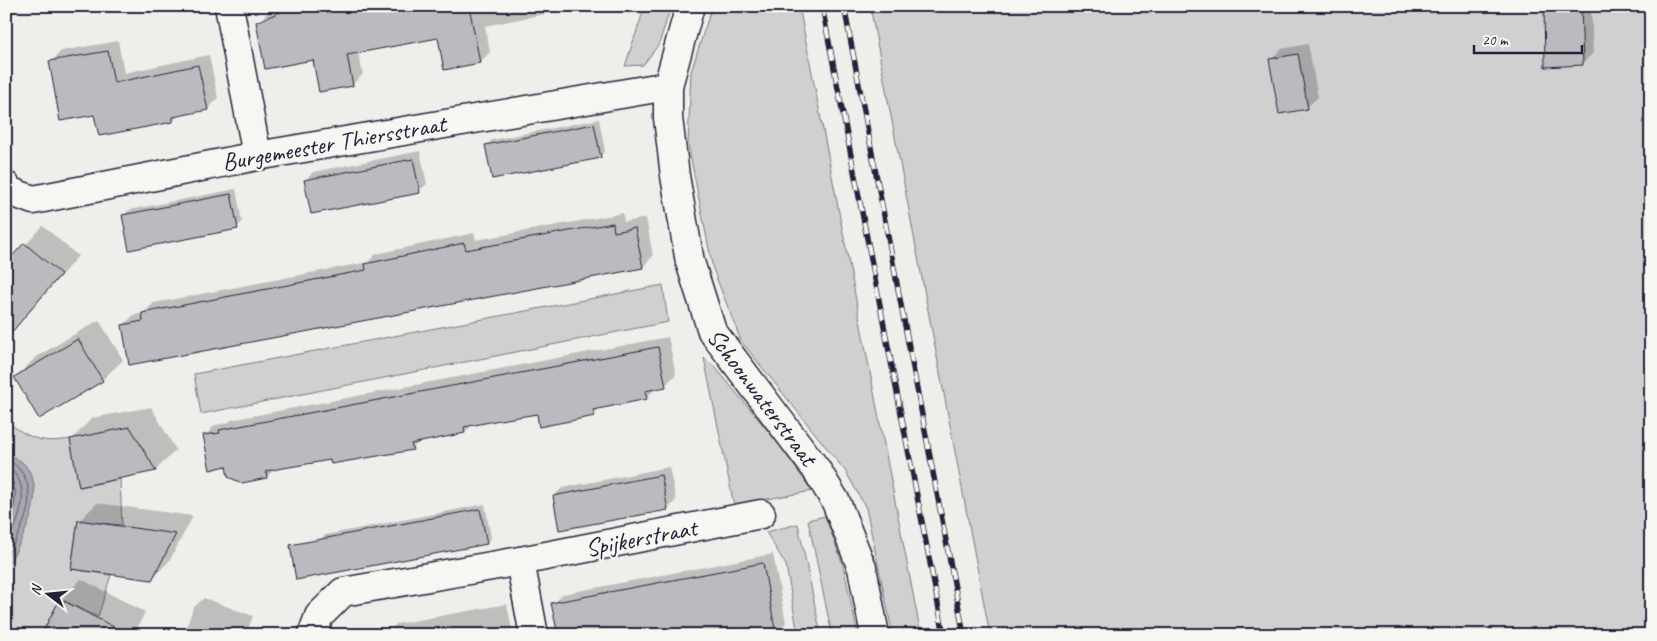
<svg xmlns="http://www.w3.org/2000/svg" width="1657" height="641" viewBox="0 0 1657 641" font-family="Caveat,sans-serif">
<style>
.green{fill:#d0d0d1;stroke:#797986}
.water{fill:#a7a7af;stroke:#727281}
.shadow{fill:#0003}
.lines{fill:none;stroke-linecap:round;stroke-linejoin:round}
.shore{stroke:#575769;stroke-width:1}
.building{fill:#bbbbbf;stroke:#22223b}
.minor-casing{stroke:#22223b;stroke-width:31}
.minor{stroke:#f6f6f2;stroke-width:28}
.rail-casing{stroke:#22223b;stroke-width:5.5}
.rail{stroke:#f6f6f2;stroke-width:4;stroke-dasharray:11;stroke-linecap:butt}
.labels{text-anchor:middle;dominant-baseline:central;stroke-width:4.5;stroke-linejoin:round;paint-order:stroke}
.street-label{font-size:25px;fill:#22223b;stroke:#f6f6f2}
</style>
<rect width="100%" height="100%" fill="#eeeeeb"/>
<filter id="ink" filterUnits="userSpaceOnUse"><feTurbulence type="fractalNoise" baseFrequency=".02" numOctaves="2"/><feDisplacementMap in="SourceGraphic" scale="10" xChannelSelector="R" yChannelSelector="G"/><feConvolveMatrix kernelMatrix="1 2 1 2 8 2 1 2 1" color-interpolation-filters="sRGB"/></filter>
<g filter="url(#ink)">
<path class="green" d="M645,6H671L659,44L643,65L625,66Z
M712,6H799L921,635H893L866,508L846,472L741,341L713,269L688,144L691,72Z
M870,6H1651V635H990Z
M663,285L668,322L201,414L194,374Z
M704,358L715,367L778,443L812,491L734,505Z
M6,421C29,438 41,444 70,439L80,487L120,479L122,525L78,521L71,569L111,575L98,617L60,599L41,635H6Z
M825,516L843,565L858,635H832L808,520Z
M798,524L821,635H798L786,565L766,532Z"/>
<path class="water" d="M6,452C11,456 19,459 23,463C51,492 21,541 6,569Z"/>
<path class="shadow" d="M282,6H585L485,26L490,52L480,62L439,36L358,52L363,74L352,85L258,23L268,12Z
M1545,6H1591L1593,53L1582,64Z
M118,41L124,73L209,55L218,98L208,109L180,114L173,121L95,113L51,62L61,51Z
M1308,44L1318,97L1307,107L1271,60L1281,49Z
M599,119L605,151L600,157L487,145L492,140Z
M420,151L427,184L419,191L306,180L313,172Z
M236,189L242,222L237,227L124,215L129,210Z
M623,213L624,222L646,218L653,256L643,267L130,363L123,325L134,315L143,313L154,303L368,262L376,254L474,233L476,240Z
M43,226L78,256L6,339V266Z
M99,320L123,360L102,380L16,377L36,357Z
M668,337L676,375L665,385L657,387L646,398L602,406L594,415L537,412L474,423L465,432L420,441L412,449L275,468L267,477L227,464L205,436L215,425L228,423L231,420Z
M151,407L176,450L156,470L80,486L72,439L92,418Z
M669,467L676,500L668,509L554,496L562,488Z
M97,503L193,516L170,560L152,579L79,521Z
M485,504L491,538L486,543L319,540L325,535Z
M773,554L786,623L775,633L553,604L563,594Z
M81,579L145,612L134,635H43L61,600Z
M204,598L253,616L246,635H184L193,608Z
M507,604L513,635H386L396,624Z"/>
<g class="lines">
<path class="shore" d="M6,458C47,483 24,526 6,558
M6,466C35,484 19,522 6,545
M6,474C23,487 13,514 6,529"/>
</g>
<path class="building" d="M295,6H469L480,63L444,70L438,38L347,55L353,86L319,92L313,60L265,69L256,22Z
M1544,6H1581L1583,65L1545,67Z
M108,51L114,83L198,65L208,110L173,117V122L99,136L94,115L60,121L49,61Z
M1298,54L1308,109L1279,114L1269,59Z
M594,124L601,158L492,179L485,145Z
M413,159L420,193L311,214L304,180Z
M231,194L238,229L129,250L122,215Z
M613,223L614,232L635,228L643,268L129,365L122,325L143,321L142,313L366,270L365,264L464,243L466,250Z
M24,243L61,274L6,339V263Z
M78,339L103,381L39,419L14,377Z
M658,347L666,387L645,391L647,399L593,410L595,416L539,427L537,414L500,420L464,427L465,433L411,444L413,450L331,464L330,460L266,471L267,478L242,483L228,477L226,466L210,470L203,435L220,433L219,430Z
M130,427L156,471L79,487L70,439Z
M661,475L668,510L559,530L553,496Z
M480,509L487,544L296,580L290,545Z
M78,520L176,534L152,580L71,569Z
M763,563L776,635H558L551,603Z
M60,599L129,635H41Z"/>
<g class="lines">
<defs>
<g id="minor">
<path d="M229,6L257,156"/>
<path id="s1" d="M690,6L668,86V118L675,176L690,262L712,331L816,469L836,502L862,568L875,635"/>
<path d="M6,186L9,191L33,200L257,156L668,86"/>
<path d="M520,561L534,635"/>
<path d="M312,635L319,616L343,592L520,561L761,514"/>
</g>
</defs>
<use href="#minor" class="minor-casing"/>
<use href="#minor" class="minor"/>
<defs>
<path id="rail" d="M822,6L944,635
M844,6L964,635"/>
</defs>
<use href="#rail" class="rail-casing"/>
<use href="#rail" class="rail"/>
</g>
</g>
<g class="labels">
<g class="street-label">
<text transform="translate(334 143) rotate(-10)">Burgemeester Thiersstraat</text>
<text stroke="none"><textPath href="#s1" startOffset="416">Schoonwaterstraat</textPath></text>
<text transform="translate(641 538) rotate(-11)">Spijkerstraat</text>
</g>
</g>
<rect width="1657" height="641" fill="none" stroke="#f6f6f2" stroke-width="25"/>
<rect x="12" y="12" width="1632" height="616" fill="none" stroke="#22223b" stroke-width="2" filter="url(#ink)"/>
<g transform="translate(48 594) rotate(286)" stroke="#f6f6f2" stroke-width="4" paint-order="stroke">
<path d="M0-4L9 19L0 12L-9 19Z" fill="#22223b"/>
<text y="-8" font-size="14" font-weight="bold" text-anchor="middle" fill="#22223b">N</text>
</g>
<path d="M1474 45v8h108v-8" fill="none" stroke="#22223b" stroke-width="2.5"/>
<text x="1482" y="45" font-size="15" fill="#22223b" stroke="#f6f6f2" stroke-width="4" paint-order="stroke">20 m</text>
</svg>
